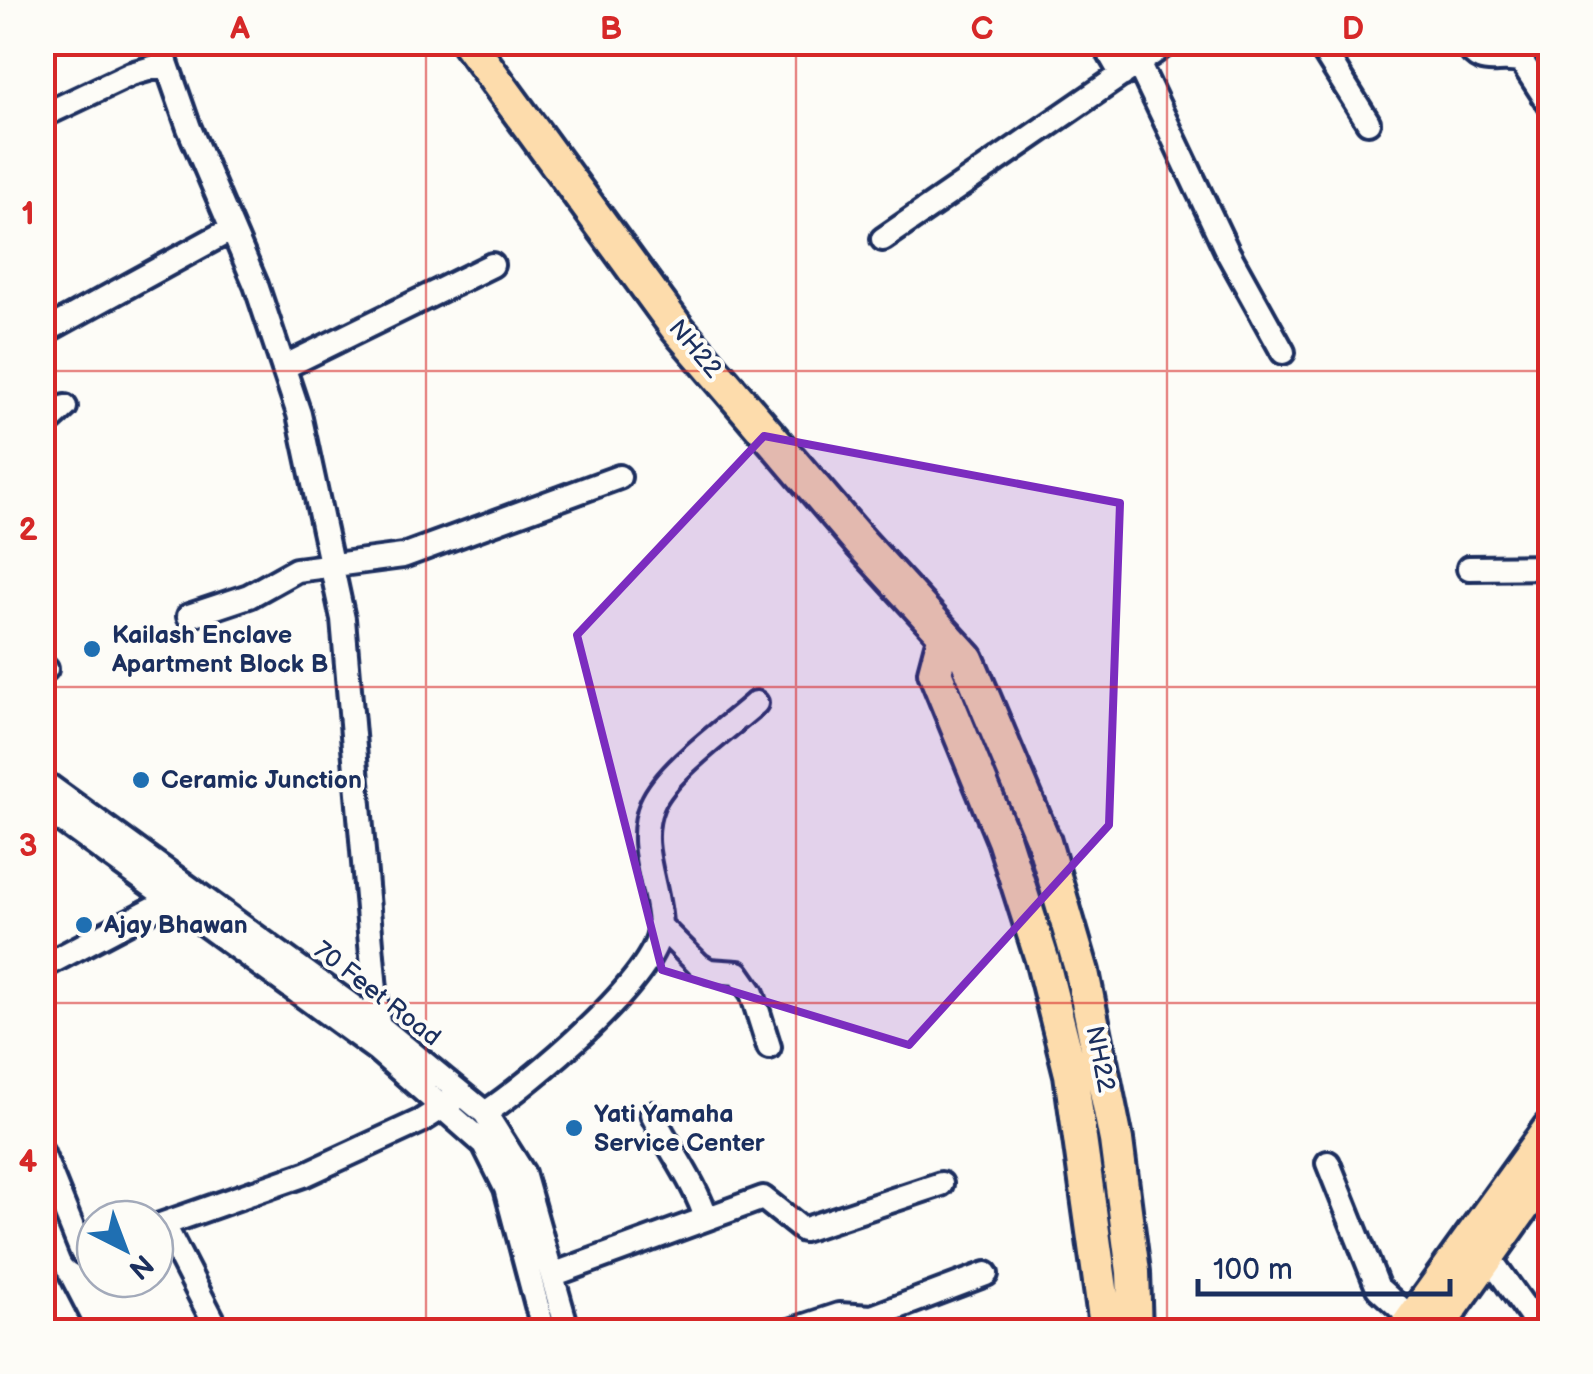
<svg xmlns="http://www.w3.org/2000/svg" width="1593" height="1374" viewBox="0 0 1593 1374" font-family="'Balsamiq Sans',sans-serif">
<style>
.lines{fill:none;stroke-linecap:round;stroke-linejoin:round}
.minor-casing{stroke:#1b2f5e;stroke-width:30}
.highway-casing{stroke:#1b2f5e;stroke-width:40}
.minor{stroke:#fdfcf7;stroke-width:22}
.highway{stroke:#fddcac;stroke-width:32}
.marked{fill:#7b2cbf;fill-opacity:0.2;stroke:#7b2cbf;stroke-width:8;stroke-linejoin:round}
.grid{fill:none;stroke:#d62828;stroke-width:2.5;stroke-opacity:0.55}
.poi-dot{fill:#1f6fb2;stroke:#fdfcf7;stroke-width:4}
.labels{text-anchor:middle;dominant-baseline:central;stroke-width:8;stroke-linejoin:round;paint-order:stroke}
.street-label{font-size:25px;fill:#1b2f5e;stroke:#fdfcf7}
.poi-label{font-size:25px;font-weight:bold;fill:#1b2f5e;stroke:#fdfcf7;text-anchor:start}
.neatline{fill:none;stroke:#d62828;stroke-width:4}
.grid-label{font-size:32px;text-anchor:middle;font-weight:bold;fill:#d62828}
</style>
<rect width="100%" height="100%" fill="#fdfcf7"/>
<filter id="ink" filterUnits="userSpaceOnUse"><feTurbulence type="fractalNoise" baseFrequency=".01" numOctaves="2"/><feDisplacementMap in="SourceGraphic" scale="20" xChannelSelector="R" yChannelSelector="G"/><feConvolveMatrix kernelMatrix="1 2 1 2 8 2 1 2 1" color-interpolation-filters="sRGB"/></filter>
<g filter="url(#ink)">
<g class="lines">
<defs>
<path id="minor" d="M159,42L189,128L256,285L299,414L343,619L378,1025L376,1049
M1103,42L1122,75
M1318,42L1368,122
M1465,42C1481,72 1497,54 1522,62L1550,105
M1138,63L1227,251L1283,352
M42,116L131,74L166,64
M883,239L1169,42
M42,333L232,229
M286,366L492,265
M42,428L65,407
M1469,568L1550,567
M189,616L249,596L296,570L403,556L619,477
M42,673L46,669
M42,781L378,1025L485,1113L523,1173L568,1332
M42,806L376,1049L484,1144L506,1188L544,1332
M660,926L699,965L709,971L738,973L752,993L769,1047
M42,967L181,894
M485,1113C525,1087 662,975 660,926C659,885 635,846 652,805C667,770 727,729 756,703
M652,1114C669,1149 695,1182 706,1218
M42,1153L82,1252
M1328,1163L1378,1288L1420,1326
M164,1225L219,1332
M155,1227L306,1174L421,1121L454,1100
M1488,1256L1542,1332
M42,1274L72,1332
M552,1275L763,1198L803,1230L941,1184
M787,1332L839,1315L872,1317L986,1274"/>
<path id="highway" d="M468,42L677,328L861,543L967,659L1044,842L1082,972L1116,1140L1133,1272L1135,1332
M944,638L935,672L1004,840L1042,959L1071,1074L1107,1332
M1403,1332L1550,1128
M1434,1332L1550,1169"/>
</defs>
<use href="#minor" class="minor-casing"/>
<use href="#highway" class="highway-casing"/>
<use href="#minor" class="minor"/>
<use href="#highway" class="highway"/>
</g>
</g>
<path class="marked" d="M764,436L1120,503L1109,825L909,1045L662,970L577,635Z"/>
<path class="grid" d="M426,42V1332M796,42V1332M1167,42V1332M42,371H1550M42,687H1550M42,1003H1550"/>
<g class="poi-dot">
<circle cx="92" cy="649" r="10"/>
<circle cx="141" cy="780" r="10"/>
<circle cx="84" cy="925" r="10"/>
<circle cx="574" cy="1128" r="10"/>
</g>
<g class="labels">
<g class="street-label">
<text transform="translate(695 349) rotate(50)">NH22</text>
<text transform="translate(377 994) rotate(38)">70 Feet Road</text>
<text transform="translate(1100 1059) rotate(79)">NH22</text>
</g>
<g class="poi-label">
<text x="112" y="635">Kailash Enclave<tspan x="112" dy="29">Apartment Block B</tspan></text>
<text x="161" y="780">Ceramic Junction</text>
<text x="104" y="925">Ajay Bhawan</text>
<text x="594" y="1114">Yati Yamaha<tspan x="594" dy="29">Service Center</tspan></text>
</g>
</g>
<rect width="1593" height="1374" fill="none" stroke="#fdfcf7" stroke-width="110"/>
<g transform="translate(125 1249) rotate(138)"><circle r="48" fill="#fdfcf7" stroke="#a3aaba" stroke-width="2.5"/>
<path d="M0-8L18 38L0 25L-18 38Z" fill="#1f6fb2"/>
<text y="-15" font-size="28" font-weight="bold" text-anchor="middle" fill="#1b2f5e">N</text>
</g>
<path d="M1198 1279v15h252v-15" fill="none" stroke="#1b2f5e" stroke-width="5"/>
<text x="1213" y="1279" font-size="30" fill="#1b2f5e" stroke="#fdfcf7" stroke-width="8" paint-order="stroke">100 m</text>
<rect x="55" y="55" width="1483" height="1264" class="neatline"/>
<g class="grid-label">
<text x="240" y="39">A</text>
<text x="611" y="39">B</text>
<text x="982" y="39">C</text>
<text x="1353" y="39">D</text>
<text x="28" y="224">1</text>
<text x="28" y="540">2</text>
<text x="28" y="856">3</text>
<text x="28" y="1172">4</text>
</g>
</svg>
